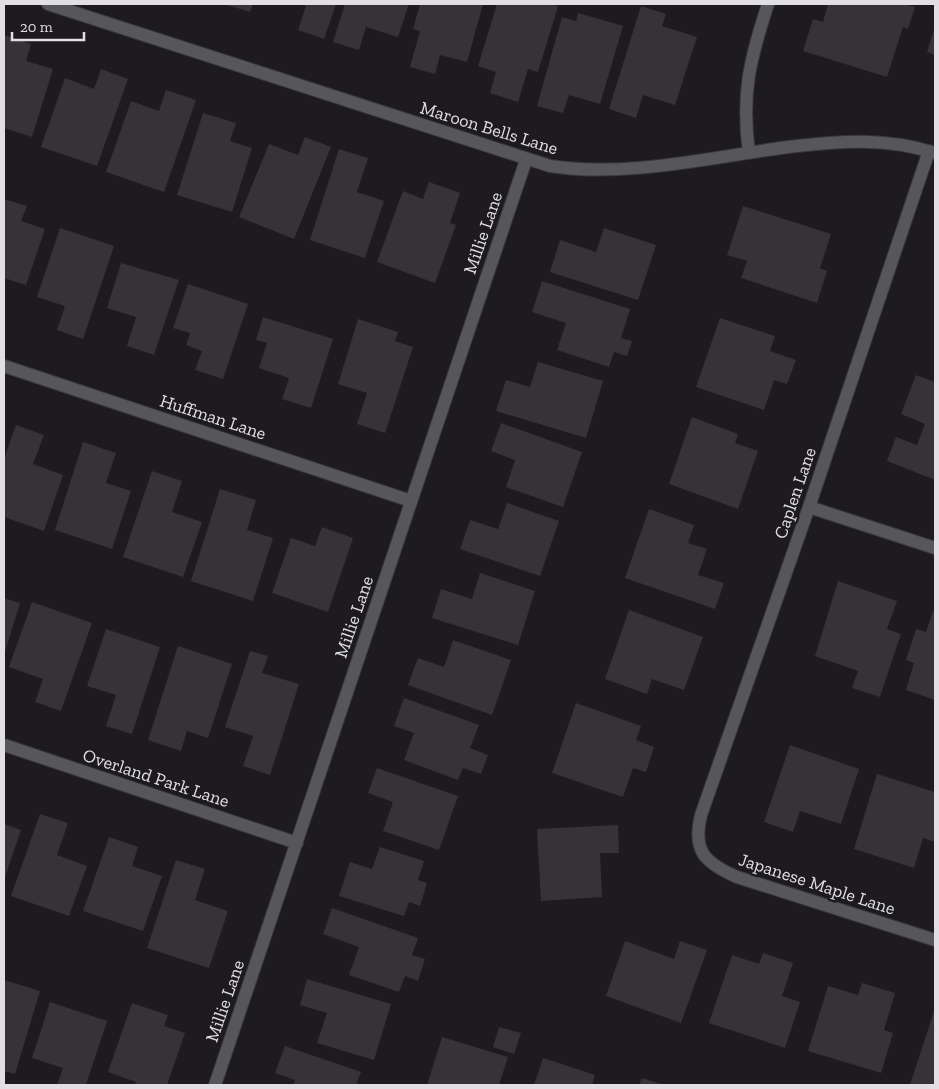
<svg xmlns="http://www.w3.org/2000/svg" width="939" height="1089" viewBox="0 0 939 1089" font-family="'Zilla Slab',serif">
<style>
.building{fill:#363336}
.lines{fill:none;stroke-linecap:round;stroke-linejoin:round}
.minor-casing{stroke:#383639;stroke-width:14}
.minor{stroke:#575658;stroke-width:12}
.labels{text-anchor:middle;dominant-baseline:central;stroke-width:5;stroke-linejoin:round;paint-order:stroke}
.street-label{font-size:18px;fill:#e1dfe1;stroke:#1d1b1e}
</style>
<rect width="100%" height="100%" fill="#1d1b1e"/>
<path class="building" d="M224,4H253L250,12Z
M301,4H336L324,39L298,30L306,6Z
M345,4H409L398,37L366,27L359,50L333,42Z
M420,4H483L467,62L440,55L435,74L410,67L420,31L413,29Z
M497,4H550L558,6L538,72L528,69L518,102L490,93L496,72L478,66Z
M828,4H904L915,7L908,29L903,27L887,77L803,51L813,19L823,22Z
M641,6L666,14L662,26L697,37L675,105L643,95L636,118L609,109Z
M578,13L623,26L600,104L569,95L563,113L537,106L562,17L576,21Z
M935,27V55L927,52Z
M4,35L31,44L26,61L53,69L32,137L4,128Z
M101,69L128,79L97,166L41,147L65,78L94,89Z
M166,90L196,100L164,192L106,172L131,101L159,111Z
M203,113L236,123L230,141L252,148L232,212L177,195Z
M305,137L331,147L294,239L239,217L269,144L298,155Z
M339,149L368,158L357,192L384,201L365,258L310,240Z
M429,182L460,193L450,223L456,225L435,283L377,262L403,191L423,199Z
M4,199L27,206L21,221L45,229L26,285L4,278Z
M743,206L831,234L820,268L827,271L817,303L741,278L747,261L727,255Z
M60,228L114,246L83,339L57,330L65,306L37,297Z
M604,228L656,245L638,300L550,272L560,240L596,252Z
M121,263L179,280L154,355L127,346L136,317L107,308Z
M542,281L630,309L621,338L632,341L627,356L614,352L609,367L557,350L566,323L532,312Z
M188,284L248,304L223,379L195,370L202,351L186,345L190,333L173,328Z
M263,317L333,339L311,408L282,399L289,378L259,368L267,343L256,340Z
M720,318L775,336L770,351L796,360L787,384L774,380L764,410L696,387Z
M358,319L398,332L395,341L413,347L385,433L357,424L367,393L338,384Z
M538,362L603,381L586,438L496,411L506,380L530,387Z
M916,375L935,382V480L887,461L896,437L917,445L925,424L901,414Z
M692,417L738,434L735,443L758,451L738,509L669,484Z
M501,423L582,452L563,507L506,487L515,460L491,451Z
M16,425L44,435L33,464L63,475L44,531L4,517V459Z
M83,442L116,453L106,483L131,491L112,549L55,530Z
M152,471L182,481L172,512L202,522L183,577L123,557Z
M220,489L256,500L247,530L273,538L253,601L191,581Z
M507,503L559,521L540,576L460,549L470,520L498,529Z
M649,509L694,525L688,543L707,549L698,575L724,583L715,609L625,578Z
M322,527L353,538L328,612L272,593L291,538L315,546Z
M480,573L535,591L518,645L432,618L441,589L472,599Z
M838,581L897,601L887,629L901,634L880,697L852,688L858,671L815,656Z
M4,598L20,603L4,655Z
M32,602L92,623L61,711L35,702L43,679L9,667Z
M629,610L703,637L684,690L652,679L647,694L605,679Z
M933,611L935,612V700L906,690L914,663L906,660L916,629L926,632Z
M106,629L160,647L132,734L106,726L116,695L87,686Z
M453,640L511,660L492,715L408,685L418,658L444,667Z
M178,646L232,664L208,738L187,731L181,751L148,740Z
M250,651L268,656L262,673L299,684L270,775L243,766L253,736L225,727Z
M404,698L479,725L470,748L488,755L481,774L463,768L458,780L404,760L414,733L394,726Z
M576,703L641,726L636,740L654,747L646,772L633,768L623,797L552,773Z
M790,745L859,769L841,824L800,811L793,832L764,822Z
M377,768L458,796L439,850L383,831L393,802L368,793Z
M877,774L935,792V842L923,838L914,868L854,849Z
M40,814L68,823L57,855L87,866L69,916L11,896Z
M4,824L21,830L4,880Z
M618,825L619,853H600L602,897L541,901L537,829Z
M109,837L138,847L132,866L162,876L143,931L83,911Z
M380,847L424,861L418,880L427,883L420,906L409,902L404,916L339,896L350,862L372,869Z
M176,860L205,869L195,900L228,911L209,968L147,948Z
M332,908L418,938L412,955L425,959L418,981L405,976L399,992L349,975L359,947L323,934Z
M625,941L674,959L680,941L707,950L681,1023L606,996Z
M763,953L793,963L782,996L800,1002L785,1048L709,1023L732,955L759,964Z
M307,979L391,1004L374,1060L317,1043L327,1013L300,1005Z
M4,980L40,991L15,1074L4,1071Z
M862,983L895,993L884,1030L893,1033L881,1073L808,1051L828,986L858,995Z
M50,1002L107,1021L86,1085H57L63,1068L32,1058Z
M132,1003L168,1015L164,1026L185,1033L167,1085H134L136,1082L108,1072Z
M935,1008V1085H910Z
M499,1027L521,1033L514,1054L493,1047Z
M442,1037L508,1057L499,1085H427Z
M285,1046L361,1072L356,1085H293L295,1080L275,1073Z
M543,1058L595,1075L592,1085H534Z
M642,1078L664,1085H639Z"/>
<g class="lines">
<defs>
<path id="minor" d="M48,4L550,166C625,178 713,157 788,147C840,141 885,137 935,153
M929,151L809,507L701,815C692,851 705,863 737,877L935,940
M749,153C741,94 750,59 768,4
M4,366L411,501
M809,507L935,548
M4,745L297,843
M215,1085L526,160"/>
</defs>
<use href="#minor" class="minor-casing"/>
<use href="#minor" class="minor"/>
</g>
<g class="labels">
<g class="street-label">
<text transform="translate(489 128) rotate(17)">Maroon Bells Lane</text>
<text transform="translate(483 233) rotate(-71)">Millie Lane</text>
<text transform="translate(213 417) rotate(18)">Huffman Lane</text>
<text transform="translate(795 493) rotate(-71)">Caplen Lane</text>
<text transform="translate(354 617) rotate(-71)">Millie Lane</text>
<text transform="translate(156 778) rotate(18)">Overland Park Lane</text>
<text transform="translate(817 884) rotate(18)">Japanese Maple Lane</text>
<text transform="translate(225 1001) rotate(-71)">Millie Lane</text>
</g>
</g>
<rect width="939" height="1089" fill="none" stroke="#e1dfe1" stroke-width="10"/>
<path d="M12 32v8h72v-8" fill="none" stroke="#e1dfe1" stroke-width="2.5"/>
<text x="20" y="32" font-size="15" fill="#e1dfe1" stroke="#1d1b1e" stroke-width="4" paint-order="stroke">20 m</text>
</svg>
